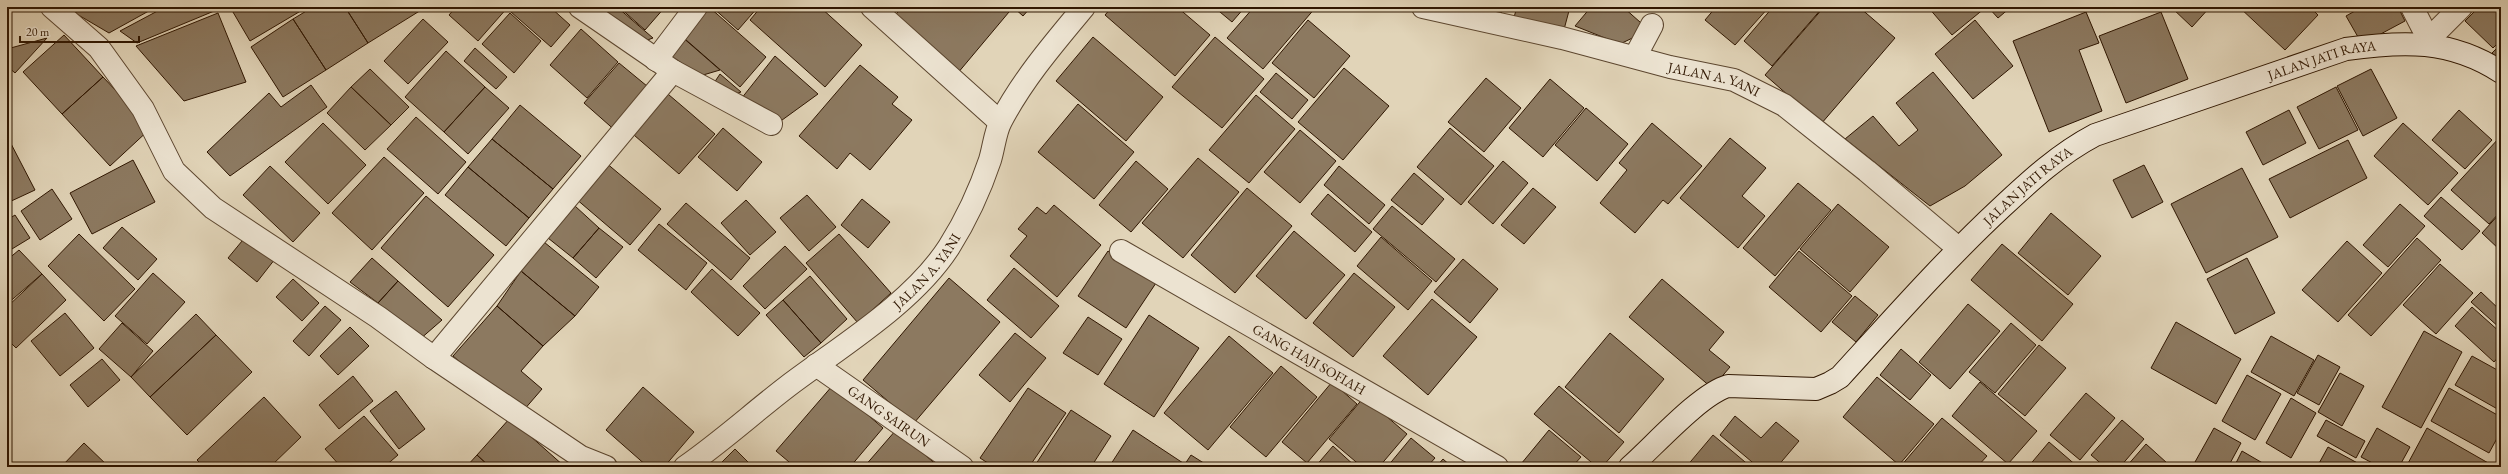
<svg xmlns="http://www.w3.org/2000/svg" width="2508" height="474" viewBox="0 0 2508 474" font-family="'EB Garamond',serif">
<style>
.building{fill:#8c7960;stroke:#2f1601}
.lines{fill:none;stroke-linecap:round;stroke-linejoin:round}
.street-casing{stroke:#5c462f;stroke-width:24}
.secondary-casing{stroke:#2f1601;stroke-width:24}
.street{stroke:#ece3d1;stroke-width:22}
.secondary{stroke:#ece3d1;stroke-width:22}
.labels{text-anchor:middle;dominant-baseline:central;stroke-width:3.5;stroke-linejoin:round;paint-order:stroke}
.street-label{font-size:14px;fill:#2f1601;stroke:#ece3d1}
</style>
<rect width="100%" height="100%" fill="#e1d4b8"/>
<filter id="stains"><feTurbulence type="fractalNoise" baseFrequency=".005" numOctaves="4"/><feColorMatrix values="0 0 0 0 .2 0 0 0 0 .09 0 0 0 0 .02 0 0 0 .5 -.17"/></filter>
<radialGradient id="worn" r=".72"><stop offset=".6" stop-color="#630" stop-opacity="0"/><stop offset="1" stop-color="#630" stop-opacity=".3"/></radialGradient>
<path class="building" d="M84,7H156L109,33L75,13Z
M165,7H218L219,9L137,43L120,31Z
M230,7H302L304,9L250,41Z
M313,7H345L368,43L326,70L293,19Z
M345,7H426L368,43Z
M456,7H508L478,41L449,15Z
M515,7H550L570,25L551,47L511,12Z
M603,7H617L653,38L639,43L598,15Z
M619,7H665L645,30Z
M699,7H709L766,57L740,87L677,32Z
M712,7H758L738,30Z
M761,7H820L862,45L825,87L750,20Z
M902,7H1004L1009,12L957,74L892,19Z
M1013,7H1031L1023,16Z
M1112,7H1177L1210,35L1175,76L1105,15Z
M1214,7H1245L1232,22Z
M1254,7H1316L1263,69L1227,38Z
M1451,7H1503L1499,20Z
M1517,7H1570L1562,37L1512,24Z
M1591,7H1623L1649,30L1620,44L1575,26Z
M1716,7H1769L1735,45L1705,20Z
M1773,7H1823L1772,66L1744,41Z
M1824,7H1859L1895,38L1821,124L1765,75Z
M1928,7H1984L1985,8L1952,35Z
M1988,7H2011L1998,18Z
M2171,7H2210L2192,27Z
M2239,7H2310L2318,15L2285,50Z
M2362,7H2398L2405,21L2362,44L2346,16Z
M2479,7H2501V40L2493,48L2465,21Z
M2086,12L2099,43L2079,50L2102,111L2049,132L2013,41Z
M2161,12L2188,79L2126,103L2099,36Z
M218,13L246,82L184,101L136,46Z
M510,13L541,41L514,73L482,44Z
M293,19L326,70L283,97L251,47Z
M423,19L448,42L408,84L384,61Z
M1308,20L1350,56L1314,98L1272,63Z
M1975,20L2013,66L1973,99L1935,54Z
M581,29L618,62L587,98L550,65Z
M64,35L103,77L62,114L23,72Z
M681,36L720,70L693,78L665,60Z
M1093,37L1163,97L1126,141L1056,81Z
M1215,37L1264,79L1222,128L1172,87Z
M47,38L15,73L7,66V49Z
M2501,44V62L2492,53Z
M475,48L507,77L496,89L464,61Z
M446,51L485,87L444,132L405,97Z
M775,56L818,94L778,123L741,99Z
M619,63L653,91L618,133L584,103Z
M860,65L898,97L892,104L912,120L870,170L850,153L837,169L799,136Z
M1344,68L1389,106L1343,160L1298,122Z
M370,69L409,107L391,125L351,87Z
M2371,69L2397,118L2363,136L2337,86Z
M1933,72L2002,155L1965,186L1930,206L1845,139L1873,116L1899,146L1918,130L1896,103Z
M1276,73L1308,100L1292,119L1260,92Z
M720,74L741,92L728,97L712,86Z
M103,77L151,128L110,166L62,114Z
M1486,78L1521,108L1484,152L1448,122Z
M1550,79L1584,108L1543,157L1509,128Z
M311,85L327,107L230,176L207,152L269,93L281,107Z
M351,87L391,125L365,150L327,113Z
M485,87L509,108L468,154L444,132Z
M2336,87L2358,130L2319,149L2297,107Z
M662,89L715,134L679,174L627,129Z
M1256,95L1295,129L1249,183L1209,150Z
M1078,104L1134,152L1094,199L1038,152Z
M520,105L581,156L553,189L492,139Z
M1586,108L1628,144L1597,181L1555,145Z
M2289,110L2306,143L2263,165L2246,132Z
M2459,110L2492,140L2465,169L2432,140Z
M416,117L466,162L438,194L387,149Z
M323,123L366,165L328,204L285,162Z
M1652,123L1702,166L1668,204L1663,200L1635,233L1600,203L1627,170L1619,163Z
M2403,123L2458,173L2428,205L2374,156Z
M723,128L762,162L737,191L698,157Z
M1450,128L1494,166L1461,205L1417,167Z
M1300,130L1336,161L1300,203L1264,172Z
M7,136L35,190L7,203Z
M2500,137L2501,211L2489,224L2451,190Z
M1730,138L1766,168L1742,196L1765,216L1738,248L1680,198Z
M492,139L553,189L529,218L468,167Z
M2348,140L2367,178L2290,218L2269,179Z
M384,157L424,193L372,250L332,213Z
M1198,158L1239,192L1183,258L1142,223Z
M133,160L155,202L92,234L70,193Z
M1136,161L1168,189L1131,232L1099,205Z
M1503,161L1528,183L1493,224L1468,202Z
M605,162L661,209L630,245L575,198Z
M2144,165L2163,202L2132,218L2113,180Z
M270,166L320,213L293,242L243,195Z
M1339,166L1385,205L1369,224L1324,185Z
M468,167L529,218L506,246L445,195Z
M2242,168L2278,237L2206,273L2171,204Z
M1414,173L1444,199L1422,225L1391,200Z
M1798,183L1831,210L1775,276L1743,248Z
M1247,188L1292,226L1235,293L1191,255Z
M1533,188L1556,207L1524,244L1501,225Z
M52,189L72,219L40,240L21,211Z
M1328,194L1372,232L1355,252L1311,214Z
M807,195L836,227L809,251L780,218Z
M426,196L494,255L448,307L381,248Z
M2441,197L2480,231L2462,250L2424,216Z
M862,199L890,222L868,248L841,225Z
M746,200L776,232L750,255L721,223Z
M686,203L750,258L731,280L667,224Z
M1838,204L1889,247L1850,292L1800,249Z
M2400,204L2425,226L2388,267L2363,245Z
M1054,205L1101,245L1057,297L1010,256L1027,236L1018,229L1037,207L1046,214Z
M575,206L599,228L573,258L548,238Z
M1392,206L1455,259L1436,282L1373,229Z
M2501,212V251L2482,233Z
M2051,213L2101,256L2068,295L2018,253Z
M15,215L30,238L7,252V220Z
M659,224L707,263L686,290L638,250Z
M122,227L157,259L138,280L103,248Z
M599,228L623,247L596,278L573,258Z
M1294,231L1345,275L1306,319L1256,276Z
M79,234L135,289L104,321L48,266Z
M839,234L891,293L858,323L806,263Z
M247,235L275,259L257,282L228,258Z
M1381,237L1432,281L1408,310L1357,266Z
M2417,238L2441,260L2371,336L2348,315Z
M2347,241L2382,273L2338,322L2302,290Z
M544,242L599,287L575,316L521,271Z
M2002,244L2073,304L2042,341L1971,280Z
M785,246L807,269L765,309L743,286Z
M19,250L42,274L7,304V260Z
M1108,251L1156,283L1126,328L1078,296Z
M1799,251L1852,296L1821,332L1769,287Z
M372,258L398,281L378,303L350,282Z
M2247,258L2275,313L2235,334L2207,279Z
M1463,259L1498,289L1470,323L1434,292Z
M2440,264L2473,293L2436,334L2403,305Z
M1014,268L1059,306L1031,338L987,300Z
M712,269L760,313L738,336L691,292Z
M521,271L575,316L543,346L497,306Z
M153,273L185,302L147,344L115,316Z
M1354,273L1395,307L1353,357L1313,323Z
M42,274L66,300L16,348L7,339V307Z
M810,276L847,319L821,343L783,300Z
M949,278L1000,322L914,423L863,380Z
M293,279L319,303L302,321L276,297Z
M1662,279L1724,332L1709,350L1730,367L1712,388L1629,317Z
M398,281L442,320L419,340L378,303Z
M2481,292L2501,311V329L2471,302Z
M1855,296L1878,315L1856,342L1832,322Z
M1432,299L1477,337L1428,395L1383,356Z
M783,300L821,343L804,357L766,315Z
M1968,304L2000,331L1950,389L1919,362Z
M325,306L341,320L309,356L293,341Z
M497,306L543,346L521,371L542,389L523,411L505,401L453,356Z
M2472,307L2501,333V354L2494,362L2455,326Z
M65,313L94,348L60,376L31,341Z
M196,314L216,335L150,397L131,377Z
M1149,315L1199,348L1154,417L1104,384Z
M1088,317L1122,339L1098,375L1063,353Z
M2176,322L2241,359L2216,404L2151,368Z
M122,323L153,351L131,377L99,349Z
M2011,323L2036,345L1995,393L1969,372Z
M350,327L369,346L338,375L320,356Z
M2424,331L2462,352L2421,428L2382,407Z
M1015,333L1046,358L1010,402L979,375Z
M1610,333L1664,379L1619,433L1565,387Z
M216,335L252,372L187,435L150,397Z
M1229,336L1273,373L1208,450L1164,413Z
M2271,336L2314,360L2294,396L2251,372Z
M2039,345L2066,368L2025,416L1998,394Z
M1901,349L1931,375L1910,400L1880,375Z
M2318,355L2340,367L2319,405L2297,393Z
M2472,356L2501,372V411L2455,385Z
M102,359L120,380L88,407L70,385Z
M1281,366L1317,397L1266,457L1230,427Z
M2340,373L2364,386L2342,426L2318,412Z
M2247,375L2281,394L2255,440L2222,421Z
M353,376L373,401L339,429L319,405Z
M1877,377L1934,424L1899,465L1843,417Z
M1332,382L1357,404L1307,463L1282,442Z
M1980,382L2037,431L2008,464L1952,416Z
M833,385L883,428L850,467H795L776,451Z
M1559,386L1624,442L1602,467H1597L1534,414Z
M643,387L694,432L664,467H648L606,430Z
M1028,388L1066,413L1029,467H994L980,458Z
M2449,388L2501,417V431L2489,453L2431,421Z
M396,391L425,429L399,449L370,411Z
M2086,393L2115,418L2080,460L2050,435Z
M264,397L301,437L270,467H204L197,460Z
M1364,397L1407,434L1379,467H1362L1329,439Z
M2291,398L2316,413L2291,458L2266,443Z
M1071,410L1111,436L1091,467H1034Z
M364,416L398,455L384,467H341L325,449Z
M1735,416L1761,438L1776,422L1799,441L1777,467H1758L1720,435Z
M510,418L564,466L563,467H490L477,455Z
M1942,418L1987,456L1977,467H1900Z
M2122,420L2144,439L2120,467H2105L2091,455Z
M2326,420L2365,441L2356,458L2317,436Z
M2214,428L2241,443L2228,467H2204L2195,462Z
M2377,428L2410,447L2399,467H2380L2361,457Z
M2427,428L2490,464L2488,467H2406Z
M896,430L939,467H864Z
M1133,430L1183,463L1180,467H1109Z
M1549,430L1581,457L1572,467H1524L1521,464Z
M1713,435L1751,467H1686Z
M1411,438L1435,458L1427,467H1387Z
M2049,442L2078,467H2028Z
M84,443L109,467H61Z
M2146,444L2167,463L2164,467H2126Z
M1333,446L1356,467H1315Z
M2328,447L2363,466L2362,467H2317Z
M735,449L753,467H717Z
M2242,451L2266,465L2264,467H2234Z
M477,455L490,467H466Z
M1191,455L1210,467H1183Z
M1443,459L1452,467H1436Z"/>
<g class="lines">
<defs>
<g id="street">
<path d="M52,7L99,48L143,109L174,171L213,208L378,317L434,358L581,457L606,467"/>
<path d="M580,7L673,71L771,124"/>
<path d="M872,7L1000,122"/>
<path id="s1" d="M1423,7L1562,38L1670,67L1734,80L1784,105L1867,171L1958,248"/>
<path d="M2412,7L2431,44"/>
<path d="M2428,40L2461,7"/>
<path d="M1635,57L1652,25"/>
<path d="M656,60L696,7"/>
<path id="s2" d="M1121,251L1497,467"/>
<path d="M434,358L673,71"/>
<path id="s3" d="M816,365L962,467"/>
<path id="s4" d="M685,467C721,442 754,412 788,386C841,346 913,303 949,247C966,220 980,190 990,160C994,147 995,132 1001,121C1023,79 1054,43 1084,7"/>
</g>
<g id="secondary">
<path id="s5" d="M1630,467C1654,446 1700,394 1728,386L1816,389L1830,383L1840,377C1893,319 1944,261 2002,207C2031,180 2059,154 2095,135L2346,49C2403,41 2450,39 2501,72"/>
</g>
</defs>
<use href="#street" class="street-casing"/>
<use href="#secondary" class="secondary-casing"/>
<use href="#street" class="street"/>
<use href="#secondary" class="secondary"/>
</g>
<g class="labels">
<g class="street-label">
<text stroke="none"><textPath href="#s5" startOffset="835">JALAN JATI RAYA</textPath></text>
<text stroke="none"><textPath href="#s1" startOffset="300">JALAN A. YANI</textPath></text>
<text stroke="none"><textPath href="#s5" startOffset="511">JALAN JATI RAYA</textPath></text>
<text stroke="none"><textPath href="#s4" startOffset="312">JALAN A. YANI</textPath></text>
<text stroke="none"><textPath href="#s2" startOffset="217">GANG HAJI SOFIAH</textPath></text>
<text stroke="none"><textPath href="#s3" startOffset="89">GANG SAIRUN</textPath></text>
</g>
</g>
<rect width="2508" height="474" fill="none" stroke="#e1d4b8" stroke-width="24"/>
<rect x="8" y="8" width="2492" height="458" fill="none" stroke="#2f1601" stroke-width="2"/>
<rect x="12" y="12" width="2484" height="450" fill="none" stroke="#2f1601"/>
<path d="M20 36v6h119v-6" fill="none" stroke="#2f1601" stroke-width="2"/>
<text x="26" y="36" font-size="12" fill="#2f1601" stroke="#ece3d1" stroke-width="3" paint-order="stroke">20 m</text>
<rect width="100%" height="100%" filter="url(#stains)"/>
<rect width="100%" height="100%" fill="url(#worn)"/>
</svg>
